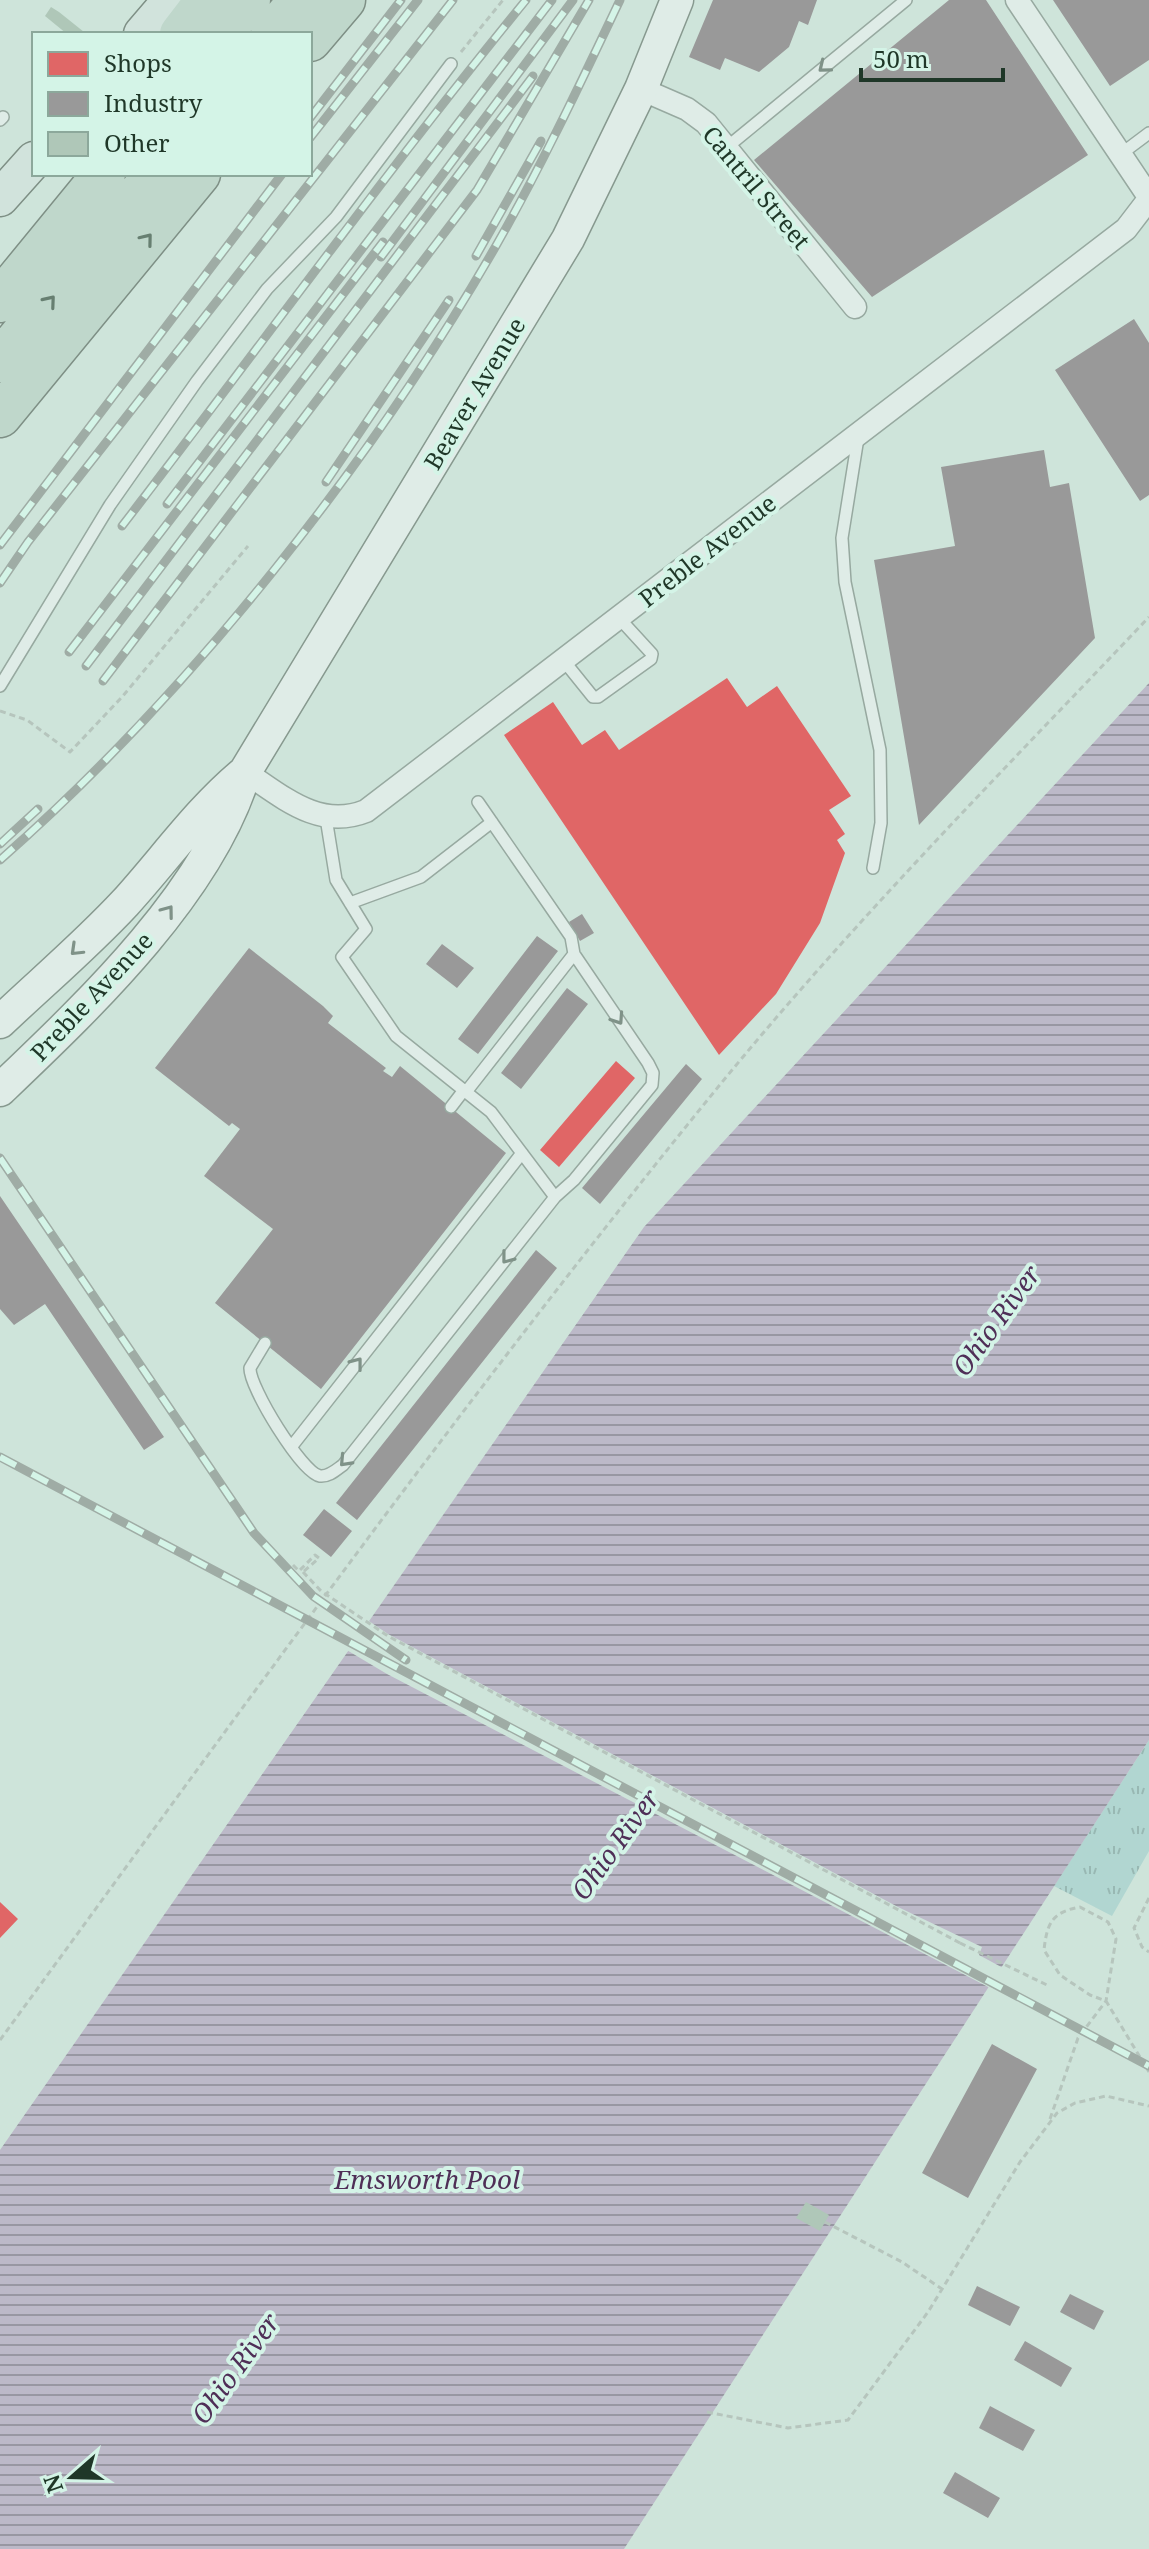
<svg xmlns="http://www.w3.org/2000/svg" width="1149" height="2549" viewBox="0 0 1149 2549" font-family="'Noto Serif',serif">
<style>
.grass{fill:url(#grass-tufts)}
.water{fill:url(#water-rules)}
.pier{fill:#cee4da}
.shops{fill:#e06666}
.industry{fill:#999}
.building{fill:#afc7b8}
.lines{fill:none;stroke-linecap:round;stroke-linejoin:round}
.lane-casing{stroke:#97a9a0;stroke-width:14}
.street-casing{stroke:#97a9a0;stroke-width:25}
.secondary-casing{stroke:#87998f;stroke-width:35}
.primary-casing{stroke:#7e8f85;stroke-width:39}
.highway-casing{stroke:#7e8f85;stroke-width:45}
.path{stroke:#b6c5bd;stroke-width:3;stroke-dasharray:6 4;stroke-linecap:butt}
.lane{stroke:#dfece7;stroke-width:11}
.street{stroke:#dfece7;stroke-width:22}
.secondary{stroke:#dfece7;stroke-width:32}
.primary{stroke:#d1e3dc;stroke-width:36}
.highway{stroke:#bfd7cb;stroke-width:42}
.rail-casing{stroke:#9faca5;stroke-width:9}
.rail{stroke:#d4f4e7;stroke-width:6;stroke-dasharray:18;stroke-linecap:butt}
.path-bridge{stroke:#b6c5bd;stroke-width:3;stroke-dasharray:6 4;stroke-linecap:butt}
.oneway{stroke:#7f9288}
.oneway2{stroke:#677f71}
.labels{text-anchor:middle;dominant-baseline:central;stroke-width:8;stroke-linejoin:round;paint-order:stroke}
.street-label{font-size:24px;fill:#1f3728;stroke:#d4f4e7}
.water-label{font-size:26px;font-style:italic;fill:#4f2f57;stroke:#d4f4e7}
</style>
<defs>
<pattern id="grass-tufts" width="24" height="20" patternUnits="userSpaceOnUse" patternTransform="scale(2)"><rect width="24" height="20" fill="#b1d6d1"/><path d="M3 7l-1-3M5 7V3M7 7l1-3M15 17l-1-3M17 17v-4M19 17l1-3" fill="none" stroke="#98b8b3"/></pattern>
<pattern id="water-rules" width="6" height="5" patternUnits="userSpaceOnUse" patternTransform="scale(2)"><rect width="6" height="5" fill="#bcb9c8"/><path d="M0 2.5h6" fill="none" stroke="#9897a2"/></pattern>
</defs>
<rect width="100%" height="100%" fill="#cee4da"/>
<path class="grass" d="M1149,1740V1851L1112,1916L1054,1886Z"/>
<path class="water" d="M1149,683V1740L624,2549H0V2150L644,1227Z"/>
<path class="pier" d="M366,1619L388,1634L898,1907L982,1947L979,1955L1005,1969L992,1989L387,1674L345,1649Z"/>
<path class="shops" d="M727,678L747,707L777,686L851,796L829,810L845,834L837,840L845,853L820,923L776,994L719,1055L504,735L553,702L582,745L605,730L619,750Z
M616,1061L635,1078L559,1167L540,1150Z
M0,1902L18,1919L0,1938Z"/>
<path class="industry" d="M713,0H817L808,25L799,21L789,47L759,72L725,58L720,70L689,57Z
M949,0H986L1088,155L872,297L754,160Z
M1053,0H1149V60L1110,86Z
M1134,319L1149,343V495L1140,501L1055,370Z
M1044,450L1050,487L1069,483L1095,638L919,825L874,560L955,546L941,467Z
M582,914L594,933L580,941L569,922Z
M537,936L558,951L478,1054L458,1039Z
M442,944L474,968L457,988L426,964Z
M249,948L323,1006L333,1016L328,1023L386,1068L383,1071L392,1077L400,1066L506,1153L321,1389L215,1303L273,1229L204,1176L240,1129L232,1123L229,1126L155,1068Z
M567,988L588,1004L521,1089L501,1073Z
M686,1064L702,1079L600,1204L582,1188Z
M0,1196L164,1437L144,1450L45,1304L14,1325L0,1309Z
M536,1250L557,1268L357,1520L336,1503Z
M324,1509L352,1531L331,1557L303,1535Z
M992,2044L1037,2069L968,2198L922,2173Z
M977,2286L1020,2307L1010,2326L968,2305Z
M1070,2294L1104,2311L1094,2330L1060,2312Z
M1025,2341L1072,2368L1061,2387L1014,2360Z
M990,2406L1035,2430L1023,2451L979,2428Z
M955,2472L1000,2498L988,2518L943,2493Z"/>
<path class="building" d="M51,7L59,12L84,32L67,34L45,16Z
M806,2202L829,2215L820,2231L796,2218Z"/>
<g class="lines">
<defs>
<path id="lane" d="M0,120L3,117
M726,148L906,0
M1121,154L1149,133
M858,438L842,538L845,582L880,750L881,823L873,868
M564,661L593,697H598L651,659L652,654L619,618
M0,686L110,505L197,381L267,289L336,217L451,64
M326,818L336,880L366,929L342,957L396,1036L491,1112L555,1197
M350,903L421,877L492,822
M466,1092L574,954
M451,1107L464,1090
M265,1343L250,1368C249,1387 302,1473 320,1476C329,1477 336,1470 343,1465L555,1197L574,1180L652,1085L653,1073L648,1063L574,954L571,937L478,802
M292,1446L522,1153"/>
<path id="street" d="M1017,0L1149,197
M641,89L687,109L706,123L855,307
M245,772C283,797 319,830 366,811L1126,229L1149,199"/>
<path id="secondary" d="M0,1022C41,983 86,945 125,903C165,859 199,810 245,772
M0,1090C89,1005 209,892 245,772L568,239L641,89L677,0"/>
<path id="primary" d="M142,34L171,0
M0,198L34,160"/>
<path id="highway" d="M181,34L207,0
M221,34L249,0
M272,34L300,0
M310,40L344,0
M0,301L104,174
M0,361L156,174
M0,416L199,174"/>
</defs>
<use href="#lane" class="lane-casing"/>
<use href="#street" class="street-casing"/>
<use href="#secondary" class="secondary-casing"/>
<use href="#primary" class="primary-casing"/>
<use href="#highway" class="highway-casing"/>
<path class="path" d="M461,52L503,0
M0,711L27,720L70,752L122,697L248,546
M293,1565L299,1571L315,1555L319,1558L303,1572
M1149,1898L1134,1928L1142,1947L1149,1952
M960,1943L1049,1986
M0,2040C233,1721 464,1399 714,1092C850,925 1001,773 1149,617
M1050,2119L1078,2038L1106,2001L1116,1939L1108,1922L1080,1907C1052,1912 1047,1923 1044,1950L1060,1975L1090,1995L1106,2001L1149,2072
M825,2222L902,2262L942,2289
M707,2412L788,2428L848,2420L928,2312L1020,2162L1057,2113L1075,2103L1106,2096L1149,2106"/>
<use href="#lane" class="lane"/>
<use href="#street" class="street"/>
<use href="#secondary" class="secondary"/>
<use href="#primary" class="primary"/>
<use href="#highway" class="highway"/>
<defs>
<path id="rail" d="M310,118L401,0
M310,138L418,0
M476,256L541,141
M381,257L573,0
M326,482L449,300
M167,504L552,0
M122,526C257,351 386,171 526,0
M0,545L282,174
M0,583L28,542L453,0
M69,652L383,242
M86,666L533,76
M103,681L477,190L589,0
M0,844L38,809
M0,860C190,693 372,463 497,244C542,165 581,82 620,0
M0,1158L254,1533L313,1596L406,1660
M0,1457L1149,2066"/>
</defs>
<use href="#rail" class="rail-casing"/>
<use href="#rail" class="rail"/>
<path class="path-bridge" d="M303,1572L321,1591L388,1636L960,1943"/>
</g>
<defs><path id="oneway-chevron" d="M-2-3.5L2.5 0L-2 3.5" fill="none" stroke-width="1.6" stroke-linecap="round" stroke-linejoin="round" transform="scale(2)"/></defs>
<g class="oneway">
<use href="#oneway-chevron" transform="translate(824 67) rotate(141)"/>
<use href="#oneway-chevron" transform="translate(168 911) rotate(-53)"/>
<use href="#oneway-chevron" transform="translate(76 950) rotate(136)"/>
<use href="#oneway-chevron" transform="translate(618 1019) rotate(56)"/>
<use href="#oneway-chevron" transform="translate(507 1258) rotate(128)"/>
<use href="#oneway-chevron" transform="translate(357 1363) rotate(-52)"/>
<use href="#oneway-chevron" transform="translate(345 1461) rotate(133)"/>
</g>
<g class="oneway2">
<use href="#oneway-chevron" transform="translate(147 239) rotate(-51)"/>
<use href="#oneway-chevron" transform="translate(50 301) rotate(-50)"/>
</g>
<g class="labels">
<g class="street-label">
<text transform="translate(757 187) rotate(50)">Cantril Street</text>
<text transform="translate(474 393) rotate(-59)">Beaver Avenue</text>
<text transform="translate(707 550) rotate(-38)">Preble Avenue</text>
<text transform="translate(91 996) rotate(-47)">Preble Avenue</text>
</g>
<g class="water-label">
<text transform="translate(996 1320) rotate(-54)">Ohio River</text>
<text transform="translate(615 1844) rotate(-54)">Ohio River</text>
<text x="427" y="2179">Emsworth Pool</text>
<text transform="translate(235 2368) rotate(-54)">Ohio River</text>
</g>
</g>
<rect x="32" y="32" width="280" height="144" fill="#d4f4e7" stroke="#8ca89b" stroke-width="2"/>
<rect x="48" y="52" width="40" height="24" fill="#e06666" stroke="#8ca89b" stroke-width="2"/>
<text x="104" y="72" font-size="24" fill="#1f3728">Shops</text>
<rect x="48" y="92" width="40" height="24" fill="#999999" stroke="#8ca89b" stroke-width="2"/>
<text x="104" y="112" font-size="24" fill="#1f3728">Industry</text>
<rect x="48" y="132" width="40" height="24" fill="#afc7b8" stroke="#8ca89b" stroke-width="2"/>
<text x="104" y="152" font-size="24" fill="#1f3728">Other</text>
<g transform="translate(72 2477) rotate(250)" stroke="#d4f4e7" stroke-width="6" paint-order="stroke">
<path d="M0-6L14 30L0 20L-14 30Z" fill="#1f3728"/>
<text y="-12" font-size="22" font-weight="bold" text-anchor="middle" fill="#1f3728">N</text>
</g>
<path d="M861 68v12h142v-12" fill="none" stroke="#1f3728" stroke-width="4"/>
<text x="873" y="68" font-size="24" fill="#1f3728" stroke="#d4f4e7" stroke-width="6" paint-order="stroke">50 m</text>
</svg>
